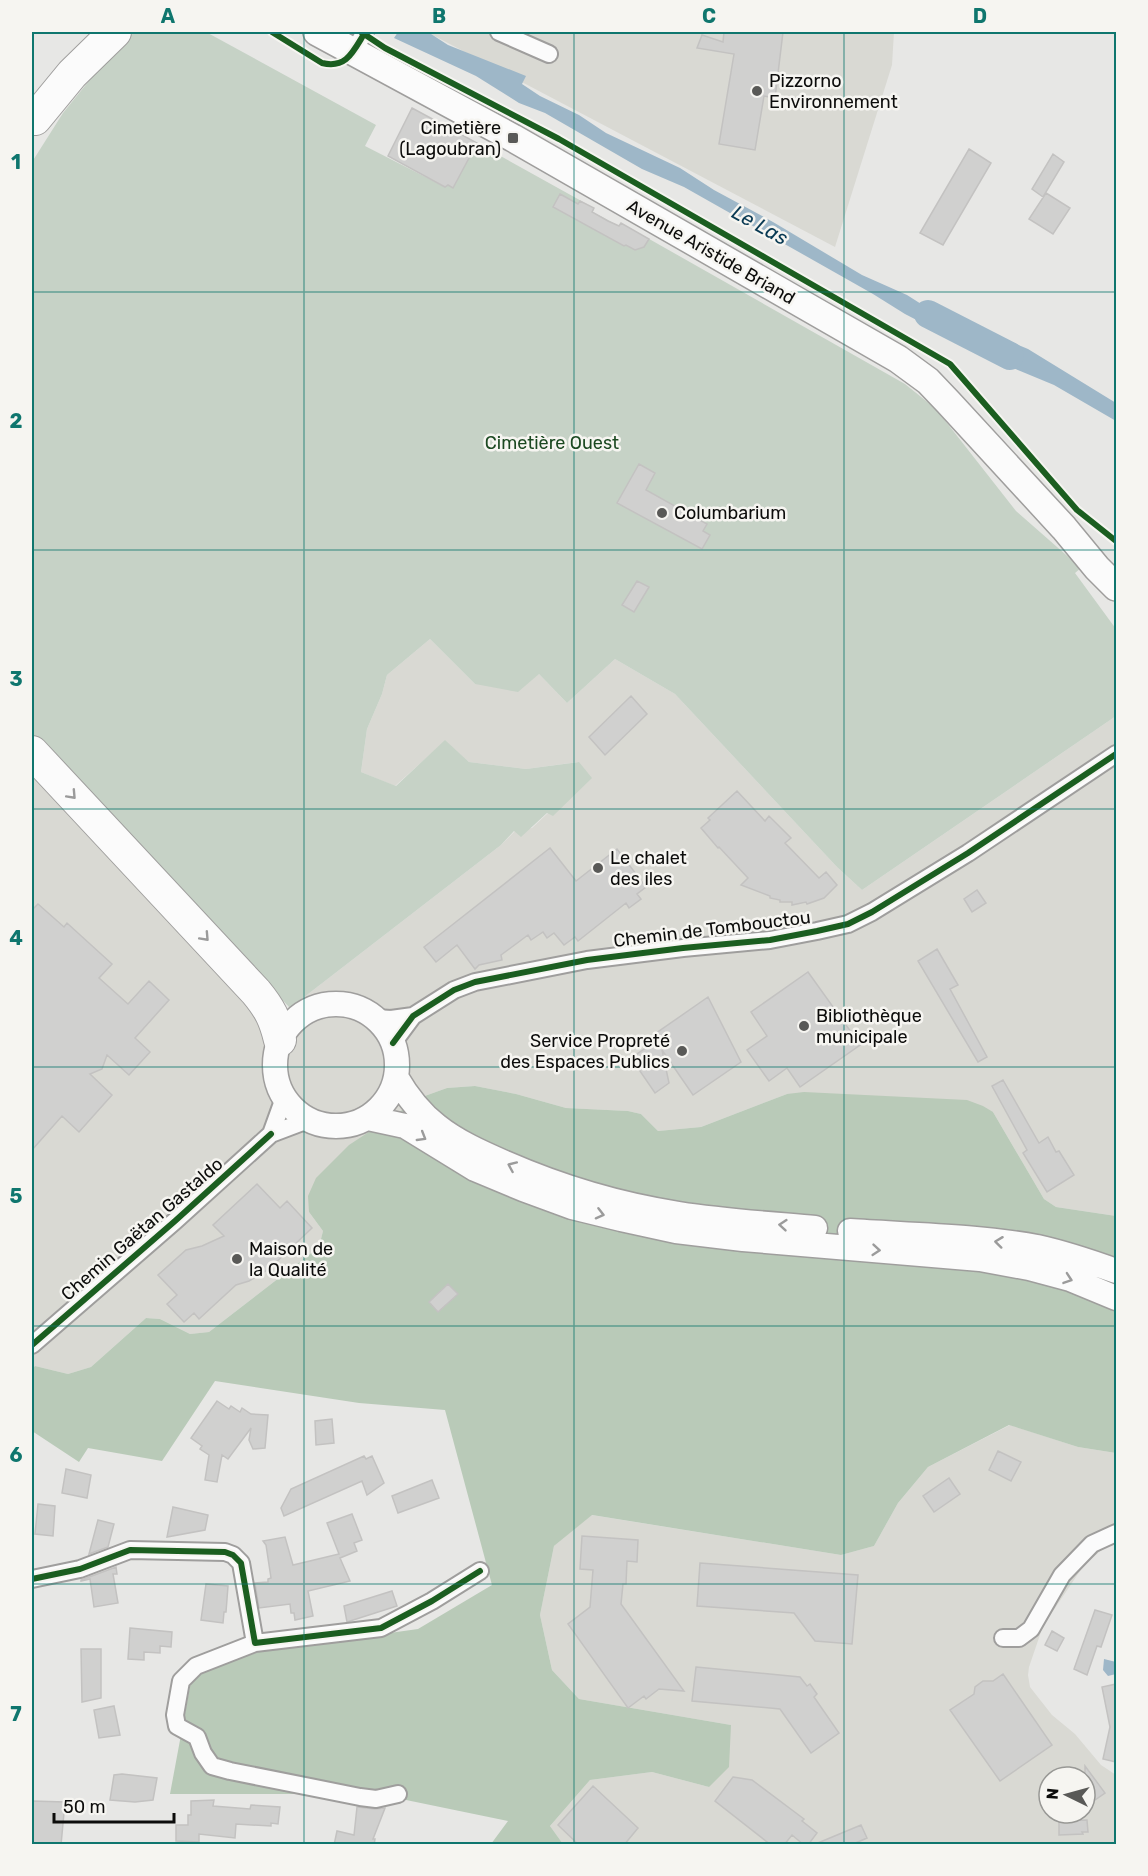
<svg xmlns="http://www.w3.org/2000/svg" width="1148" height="1876" viewBox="0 0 1148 1876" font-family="Rubik,sans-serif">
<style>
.built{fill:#d9d9d3;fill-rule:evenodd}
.green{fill:#c6d2c6}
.forest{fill:#b9cab8}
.water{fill:#9eb7c8}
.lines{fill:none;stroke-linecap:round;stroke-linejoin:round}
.river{stroke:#9eb7c8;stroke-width:28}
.building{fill:#d0d0cf;stroke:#c3c2c1;stroke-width:1.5}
.minor-casing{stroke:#9f9e9d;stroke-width:20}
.secondary-casing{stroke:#9f9e9d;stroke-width:27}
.primary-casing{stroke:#9f9e9d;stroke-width:30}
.motorway-casing{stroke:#9f9e9d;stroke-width:34}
.minor{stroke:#fbfbfb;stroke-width:16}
.secondary{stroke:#fbfbfb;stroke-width:24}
.primary{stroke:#fbfbfb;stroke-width:27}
.motorway{stroke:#fbfbfb;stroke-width:32}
.cycleway-casing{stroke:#f6f5f1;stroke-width:10}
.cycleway{stroke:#1b5e20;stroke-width:6}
.oneway{stroke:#9b9b9b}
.grid{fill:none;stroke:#0f766e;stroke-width:1.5;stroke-opacity:0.55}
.poi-dot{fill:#595957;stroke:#f6f5f1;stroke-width:2}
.labels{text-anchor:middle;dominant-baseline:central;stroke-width:5;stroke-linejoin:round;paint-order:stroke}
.poi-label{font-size:18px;fill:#0c0c0b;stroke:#f6f5f1;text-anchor:start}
.street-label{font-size:18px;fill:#0c0c0b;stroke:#f6f5f1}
.park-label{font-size:18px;fill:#1b4921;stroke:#f6f5f1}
.water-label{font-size:20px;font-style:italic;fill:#083953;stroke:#f6f5f1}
.neatline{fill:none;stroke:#0f766e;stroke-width:2}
.grid-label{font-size:20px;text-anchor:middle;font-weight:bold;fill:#0f766e}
</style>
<rect width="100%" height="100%" fill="#e7e7e5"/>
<path class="built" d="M427,32H894L892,65L835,247Z
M430,639L475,684L539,674L567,703L615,659L675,694L837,867L862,890L1116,716V1216L1056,1207L1044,1199L993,1112L787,1094L701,1127L658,1131L641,1114L628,1111L566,1108L516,1094L475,1086L447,1088L422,1097L309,1212L323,1231L319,1247L209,1332L190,1334L160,1319L146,1318L91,1367L68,1374L35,1366L32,1369V768L265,1017L269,1033L290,1008L501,845L515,831L532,828L548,813L578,762L526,769L469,762L445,741L395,786L361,772L367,729L382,694L387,675Z
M1010,1425L1078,1447L1116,1453V1543L1104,1548L1084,1565L1043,1626L1029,1667L1028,1675L1030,1687L1052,1715L1075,1734L1101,1765L1116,1775V1844H563L550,1826L590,1780L652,1772L709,1787L731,1725L579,1699L552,1670L540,1615L554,1546L591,1515L841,1555L874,1546L898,1503L928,1467ZM1049,1777H1085V1813H1049Z"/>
<path class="green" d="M136,32H206L376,125L365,146L445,187L448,185L453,188L477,143L594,208L593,212L619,226L621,223L905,384L936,409L1016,511L1081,568L1075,573L1116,629V716L862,890L837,867L675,694L615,659L567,703L539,674L518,692L475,684L430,639L387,675L382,694L367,729L361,772L396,786L445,740L469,762L526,769L579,762L592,778L553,816L547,813L521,837L514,831L501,845L290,1008L32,735V162L63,113L122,40Z"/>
<path class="forest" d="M475,1086L516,1094L566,1108L628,1111L641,1114L658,1131L701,1127L787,1094L804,1092L967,1100L983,1106L993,1112L1044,1199L1056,1207L1116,1216V1453L1078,1447L1009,1425L928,1467L898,1503L874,1546L841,1555L592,1515L554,1546L540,1615L552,1670L579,1699L731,1725L729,1767L709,1787L652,1772L590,1780L550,1826L563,1844H491L508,1821L377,1794H170L191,1681L212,1667L262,1651L418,1629L492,1585L445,1410L359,1403L215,1381L162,1461L88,1448L79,1462L32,1431V1369L35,1366L68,1374L91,1367L146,1318L160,1319L190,1334L209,1332L319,1247L323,1231L309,1212L308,1196L316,1178L349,1145L422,1097L447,1088Z"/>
<path class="water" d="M398,32H428L448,45L526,76L522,84L540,96L579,115L606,133L680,168L714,190L773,222L862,275L907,295L929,309L964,326L957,341L905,314L873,294L684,187L642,169L545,113L519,103L476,76L394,38Z
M980,329L1028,349L1116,403V421L1054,385L1013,368L971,347Z
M1104,1659L1116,1662V1674L1108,1676L1103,1670Z"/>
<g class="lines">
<path class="river" d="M928,314L1010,356"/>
</g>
<path class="building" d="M724,32H783L775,98L764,96L755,150L719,144L734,54L697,48L702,35L723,42Z
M412,108L477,143L453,188L448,185L445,187L388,156Z
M969,149L991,163L943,245L920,233Z
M1053,154L1064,162L1043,197L1032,189Z
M1046,193L1070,208L1053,234L1029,219Z
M560,194L578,204L580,201L594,208L592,212L608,221L619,226L621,223L649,239L644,247L635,250L626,245L624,246L553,207Z
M639,464L655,473L646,490L707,524L703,531L710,535L702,549L617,503Z
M637,581L649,587L634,612L622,605Z
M631,696L647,714L605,755L589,737Z
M737,791L765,821L769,816L791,838L785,843L819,878L826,872L837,885L824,898L807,904L806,902L792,905V902H780V900L770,898V896L741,885L748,878L719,847L718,848L701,828L710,820L708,818Z
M550,848L576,881L617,849L646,887L637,894L641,899L629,908L626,903L578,941L575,937L564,945L554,933L547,938L543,932L531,940L528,935L501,955L502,960L479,965L475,969L457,945L436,962L424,947Z
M977,890L986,903L972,912L964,899Z
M38,904L64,927L67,923L112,964L99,978L128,1004L149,981L169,1000L135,1038L150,1052L129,1075L107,1055L102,1069L90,1074L112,1095L79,1132L62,1116L32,1150V910Z
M937,949L958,985L950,989L987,1057L978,1062L918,961Z
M808,972L851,1032L854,1030L863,1043L800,1087L787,1068L769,1081L747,1050L767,1036L751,1012Z
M708,997L741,1062L693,1095L662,1050L669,1083L655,1093L631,1058L656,1041L652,1036Z
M1003,1080L1039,1143L1048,1137L1056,1152L1059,1151L1074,1175L1047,1192L1023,1153L1027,1150L992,1086Z
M257,1184L280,1208L287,1201L312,1228L269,1269L249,1281L236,1285L199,1319L194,1313L184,1322L167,1304L177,1295L158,1275L186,1250L202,1246L224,1236L213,1225Z
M448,1284L458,1294L438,1312L429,1302Z
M217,1401L229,1409L231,1406L240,1412L242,1408L251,1414L268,1415L265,1448L253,1449L249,1440L251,1428L228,1459L222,1455L217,1482L205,1480L209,1455L200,1449L202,1446L191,1438Z
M332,1419L334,1443L316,1445L315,1421Z
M998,1451L1021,1462L1011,1481L989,1470Z
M364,1456L366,1459L372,1456L384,1483L367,1495L362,1481L284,1516L281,1508L291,1489Z
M66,1469L91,1475L87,1498L62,1493Z
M949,1478L960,1494L934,1512L923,1496Z
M432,1480L439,1498L398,1513L392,1496Z
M38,1504L55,1506L53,1536L35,1534Z
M173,1507L208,1515L205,1530L167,1537Z
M352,1514L362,1540L354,1543L357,1551L340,1558L350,1581L308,1591L313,1616L295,1620L294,1613H291L290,1604L259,1608L255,1583L268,1582V1579L271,1578L266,1545L263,1541L285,1537L293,1565L339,1554L327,1523Z
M98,1520L114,1524L108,1547L89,1554Z
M582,1536L638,1540L637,1562L627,1561L626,1584H623L621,1604L684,1691L659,1689L646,1699L644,1696L628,1708L568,1624L590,1607L593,1570L580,1569Z
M700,1563L858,1575L852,1644L815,1641L794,1613L697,1606Z
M116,1567L117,1574H113L118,1603L94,1607L90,1579L81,1581V1580Z
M206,1584L228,1586L226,1612H224L223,1623L201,1620Z
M392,1591L397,1606L347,1622L344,1606Z
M1095,1610L1112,1615L1101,1647L1097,1646L1087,1675L1074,1669Z
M130,1628L172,1632L171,1647L160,1646V1653L144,1652V1660L128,1659Z
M1052,1631L1064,1638L1057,1651L1045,1645Z
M81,1649H101V1698L82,1702Z
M696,1667L800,1677L807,1686L810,1684L817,1694L814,1697L839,1733L811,1753L780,1709L692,1701Z
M1003,1674L1052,1745L1000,1781L950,1710L974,1694L975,1687L983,1681H993Z
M1116,1684V1762L1103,1759L1110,1727L1102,1687Z
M114,1706L120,1735L99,1738L94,1710Z
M1085,1766L1105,1793L1095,1800L1085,1787Z
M122,1774L157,1778L153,1800L135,1802L110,1800L114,1775Z
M733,1777L752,1780L804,1819L802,1821L817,1833L808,1845H804L792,1835L784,1845H771L715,1801Z
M593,1786L638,1828L624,1845H579L558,1825Z
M214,1800L213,1806L250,1809L251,1805L280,1807L278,1824L271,1823V1826L236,1824L235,1838L199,1834V1842L176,1841V1825H188V1815H191V1801Z
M32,1801L65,1802L61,1845H32Z
M357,1807L375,1809L385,1808L373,1839H375L374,1845H334L337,1831L354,1835Z
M1087,1820L1088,1832H1082L1083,1834L1059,1835V1821Z
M861,1825L867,1838L851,1845H813Z"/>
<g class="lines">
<defs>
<path id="minor" d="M499,32L549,54
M353,52L365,32
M376,1018L391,1019L413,1016
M393,1043L413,1016L454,990L475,982L587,960L683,948L770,940L817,931L848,924L872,912L968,853L1116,754
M271,1134L284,1098
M32,1345L175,1221L271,1134L308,1120
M32,1579L80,1569L130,1550L225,1552L233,1555L241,1563L255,1643L381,1628L432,1601L480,1571
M1003,1638H1019L1031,1629L1062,1575L1092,1544L1116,1533
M255,1643L196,1666L181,1681L175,1715L177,1726L197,1737L203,1753L212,1766L230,1771L360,1797L376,1799L398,1794"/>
<path id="secondary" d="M275 1065a61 61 0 1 1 122 0a61 61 0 1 1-122 0Z
M396,1077C407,1096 420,1113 437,1126C457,1142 482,1153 505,1163C560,1187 620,1205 679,1214C724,1221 770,1224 815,1228
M368,1118L405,1126L475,1169L523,1189L572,1207L621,1219L676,1231L743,1239L980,1259L1029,1268L1070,1279L1116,1298
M850,1231C910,1235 979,1236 1037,1247C1064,1253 1091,1262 1116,1271"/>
<path id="primary" d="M317,32L513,138L898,359L928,381L948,402L1064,528L1097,568L1116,587"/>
<path id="motorway" d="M35,119L72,74L115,32
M32,752L256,992C270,1009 275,1019 280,1040"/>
</defs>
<use href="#minor" class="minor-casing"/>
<use href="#secondary" class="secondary-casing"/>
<use href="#primary" class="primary-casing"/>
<use href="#motorway" class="motorway-casing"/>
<use href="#minor" class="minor"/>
<use href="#secondary" class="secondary"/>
<use href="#primary" class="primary"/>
<use href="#motorway" class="motorway"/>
<defs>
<path id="cycleway" d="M272,32L322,63C346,69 353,52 364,34
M361,32L385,48L559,139L950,364L1077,510L1116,541
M393,1043L413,1016L454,990L475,982L587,960L683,948L770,940L817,931L848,924L872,912L968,853L1116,754
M32,1345L175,1221L271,1134
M32,1579L80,1569L130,1550L225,1552L233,1555L241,1563L255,1643L381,1628L432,1601L480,1571"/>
</defs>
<use href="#cycleway" class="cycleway-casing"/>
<use href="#cycleway" class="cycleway"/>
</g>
<defs><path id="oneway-chevron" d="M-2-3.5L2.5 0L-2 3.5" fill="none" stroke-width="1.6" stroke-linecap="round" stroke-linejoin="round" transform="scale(1.5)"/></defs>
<g class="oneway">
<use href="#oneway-chevron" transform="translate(72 795) rotate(47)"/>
<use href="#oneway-chevron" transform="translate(205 937) rotate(47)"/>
<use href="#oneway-chevron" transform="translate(422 1137) rotate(31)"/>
<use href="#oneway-chevron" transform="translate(512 1166) rotate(-156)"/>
<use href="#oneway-chevron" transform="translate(600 1214) rotate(14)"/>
<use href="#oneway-chevron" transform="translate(783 1225) rotate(-175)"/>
<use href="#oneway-chevron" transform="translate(999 1242) rotate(-173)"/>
<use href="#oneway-chevron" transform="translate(876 1250) rotate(5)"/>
<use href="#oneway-chevron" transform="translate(1068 1279) rotate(19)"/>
</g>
<path class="grid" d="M304,32V1844M574,32V1844M844,32V1844M32,292H1116M32,550H1116M32,809H1116M32,1067H1116M32,1326H1116M32,1584H1116"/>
<g class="poi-dot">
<circle cx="757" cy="91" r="6"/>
<rect x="507" y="132" width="12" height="12" rx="3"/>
<circle cx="662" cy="513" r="6"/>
<circle cx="598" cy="868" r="6"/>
<circle cx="804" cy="1026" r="6"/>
<circle cx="682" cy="1051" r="6"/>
<circle cx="237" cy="1259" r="6"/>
</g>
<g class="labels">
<g class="poi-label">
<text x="769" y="81">Pizzorno<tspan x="769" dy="21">Environnement</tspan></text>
<text x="501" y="128" text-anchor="end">Cimetière<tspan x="501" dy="21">(Lagoubran)</tspan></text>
<text x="674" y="513">Columbarium</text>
<text x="610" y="858">Le chalet<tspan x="610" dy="21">des iles</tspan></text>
<text x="816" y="1016">Bibliothèque<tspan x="816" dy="21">municipale</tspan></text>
<text x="670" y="1041" text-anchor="end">Service Propreté<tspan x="670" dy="21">des Espaces Publics</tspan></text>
<text x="249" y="1249">Maison de<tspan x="249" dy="21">la Qualité</tspan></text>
</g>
<g class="street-label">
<text transform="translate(711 252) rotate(30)">Avenue Aristide Briand</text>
<text transform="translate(712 929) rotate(-7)">Chemin de Tombouctou</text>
<text transform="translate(142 1229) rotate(-41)">Chemin Gaëtan Gastaldo</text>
</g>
<g class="park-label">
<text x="552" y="443">Cimetière Ouest</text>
</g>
<g class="water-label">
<text transform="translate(760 225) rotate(29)">Le Las</text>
</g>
</g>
<rect width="1148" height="1876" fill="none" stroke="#f6f5f1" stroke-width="66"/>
<g transform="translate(1067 1795) rotate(275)"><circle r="28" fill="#f6f5f1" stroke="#989895" stroke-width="1.5"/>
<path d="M0-4.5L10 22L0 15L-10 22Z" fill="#595957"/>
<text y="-9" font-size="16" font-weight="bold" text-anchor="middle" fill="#0c0c0b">N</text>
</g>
<path d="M54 1813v9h120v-9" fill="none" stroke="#0c0c0b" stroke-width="3"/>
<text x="63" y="1813" font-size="18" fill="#0c0c0b" stroke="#f6f5f1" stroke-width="4.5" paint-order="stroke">50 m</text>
<rect x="33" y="33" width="1082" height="1810" class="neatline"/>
<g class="grid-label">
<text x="168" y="23">A</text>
<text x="439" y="23">B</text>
<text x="709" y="23">C</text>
<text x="980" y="23">D</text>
<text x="16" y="169">1</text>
<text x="16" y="428">2</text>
<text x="16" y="686">3</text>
<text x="16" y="945">4</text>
<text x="16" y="1203">5</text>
<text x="16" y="1462">6</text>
<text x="16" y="1721">7</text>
</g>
</svg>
